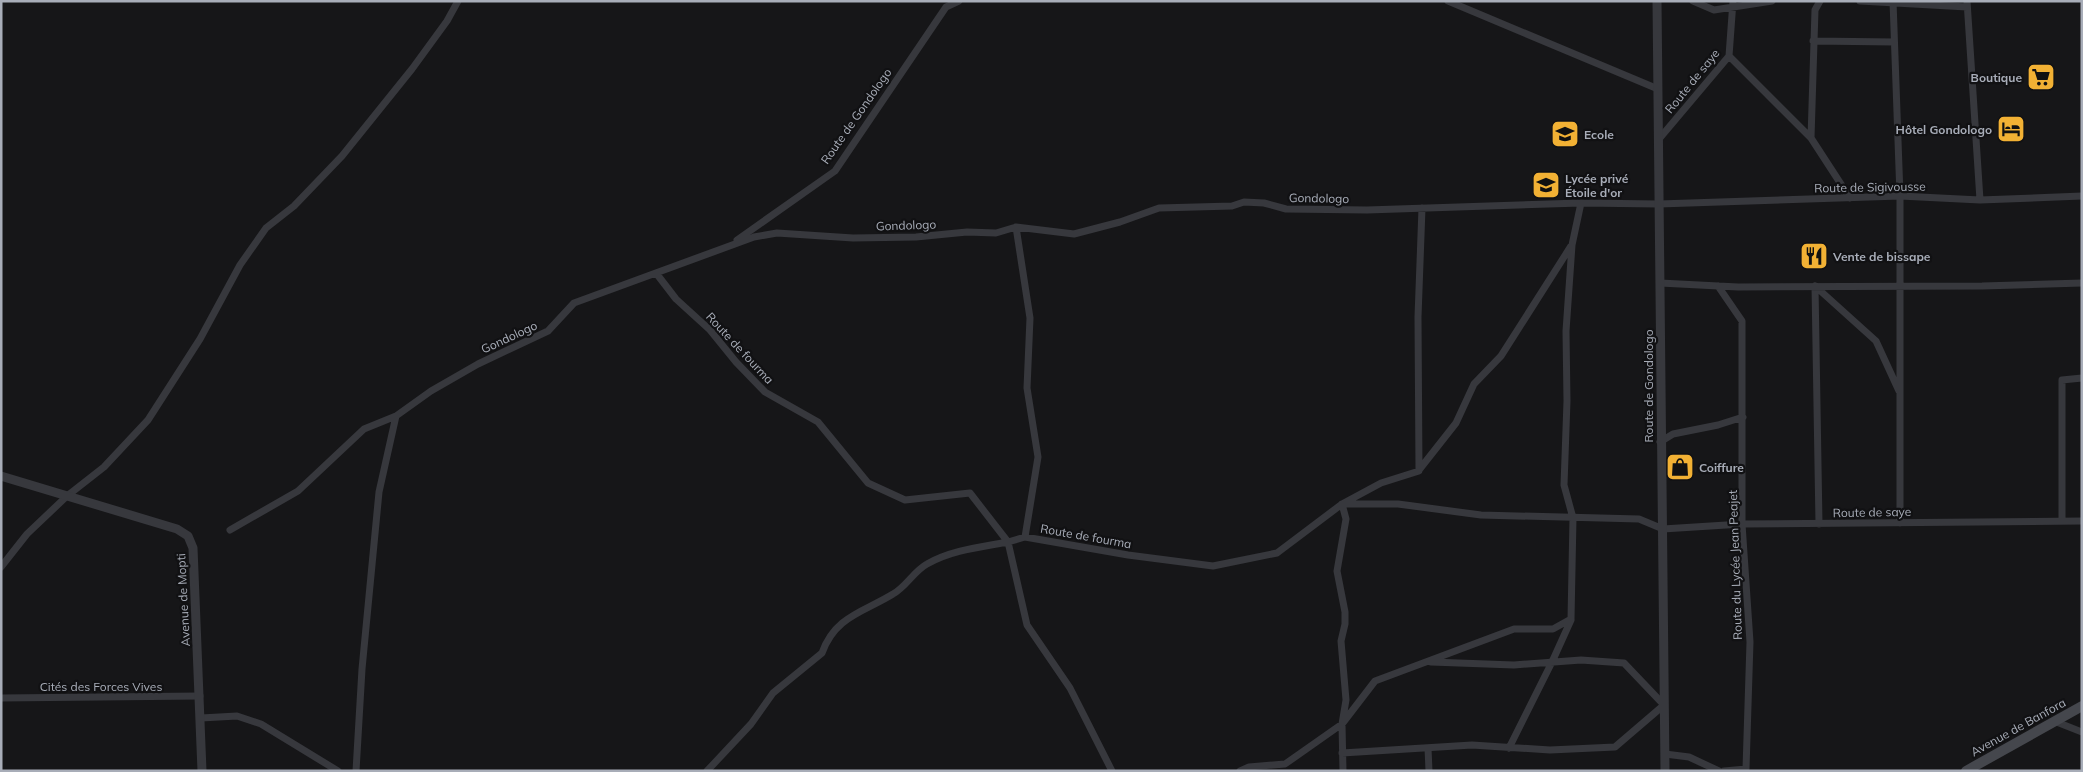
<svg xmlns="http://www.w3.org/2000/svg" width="2083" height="772" viewBox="0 0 2083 772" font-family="Mulish,sans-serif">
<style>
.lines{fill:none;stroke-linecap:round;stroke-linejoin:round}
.minor{stroke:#37383d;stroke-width:7}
.tertiary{stroke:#37383d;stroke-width:9}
.secondary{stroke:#45474d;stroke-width:10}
.labels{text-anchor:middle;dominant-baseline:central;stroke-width:4.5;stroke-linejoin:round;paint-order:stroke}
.poi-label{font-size:12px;font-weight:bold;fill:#a8adb8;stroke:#111113;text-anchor:start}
.street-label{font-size:12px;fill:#a8adb8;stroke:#111113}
</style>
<rect width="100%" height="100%" fill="#161618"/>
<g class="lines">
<path class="minor" d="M1448,1L1658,89
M1693,1L1714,10L1772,1
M1820,1L1815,10L1811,138L1850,198
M1860,1L1967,7
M1893,1L1900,196V523
M1967,1L1980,200
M1813,41L1894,42
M1729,56L1811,138
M1659,139L1729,56L1733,1
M1016,227L1030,318L1027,388L1038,457L1025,537
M737,240L835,171L946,7L959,1
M656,273L676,299L710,330L736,362L765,392L818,422L868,483L905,500L970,493L1008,542L1025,537L1128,555L1213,566L1277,553L1342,504L1381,483L1419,471L1418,317L1422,208
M1660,283L1738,287L1982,286L2082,283
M1718,286L1742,321V524L1750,642L1746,769L1724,771
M1815,286L1819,524
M1815,286L1876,341L1899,391
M1660,442L1673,434L1718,425L1743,417
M1419,470L1456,423L1474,384L1501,356L1571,246
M1342,504L1346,519L1337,571L1345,612V624L1341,641L1346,700L1342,724L1343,771
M1345,504H1398L1481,515L1639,519L1663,529L1742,524L2082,521
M2062,521V380L2082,378
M230,530L298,491L364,429L396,416L431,391L478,364L548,331L574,303L754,237L777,233L853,238L916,237L967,232L996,233L1016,227L1074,234L1120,222L1159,208L1232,206L1244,202L1264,203L1286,209L1367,210L1581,203L1659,204L1900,196L1980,200L2082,196
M1,567L27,534L67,496L104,467L148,420L200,339L240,265L266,228L294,206L342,156L412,69L447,21L458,1
M1,698L200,696
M201,718L237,716L261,724L338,771
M2054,721L2082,732
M1428,748L1429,771
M1509,748L1552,662L1571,620
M1342,753L1472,745L1550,750L1615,747L1664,705L1624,663L1581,660L1514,665L1431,662
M1665,754L1689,757L1719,771
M356,771L362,669L379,492L396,416
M707,771L751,724L773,693L822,653C835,616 864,612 893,594C906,587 914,571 927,564C951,550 981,547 1008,542L1027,625L1070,688L1112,771
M1240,771L1249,767L1285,764L1342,724L1375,681L1514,629H1553L1571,619L1573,518L1564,485L1567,401L1566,331L1572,245L1581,203"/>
<path class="tertiary" d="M1657,1L1665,771
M1,476L177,529L188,536L193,548L202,771"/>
<path class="secondary" d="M1966,771L2082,706"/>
</g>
<defs>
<symbol id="supermarket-square" viewBox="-11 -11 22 22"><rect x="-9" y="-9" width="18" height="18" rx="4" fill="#f2b134" stroke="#111113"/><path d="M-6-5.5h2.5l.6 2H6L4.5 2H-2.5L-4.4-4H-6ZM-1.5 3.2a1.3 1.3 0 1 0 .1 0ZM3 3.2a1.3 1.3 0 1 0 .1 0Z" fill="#111"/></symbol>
<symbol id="hotel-square" viewBox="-11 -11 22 22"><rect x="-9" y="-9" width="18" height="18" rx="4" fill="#f2b134" stroke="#111113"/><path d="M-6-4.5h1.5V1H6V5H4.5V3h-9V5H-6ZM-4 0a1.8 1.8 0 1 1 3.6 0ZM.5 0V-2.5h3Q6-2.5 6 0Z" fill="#111"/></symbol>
<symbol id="school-square" viewBox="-11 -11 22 22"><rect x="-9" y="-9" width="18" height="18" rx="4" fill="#f2b134" stroke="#111113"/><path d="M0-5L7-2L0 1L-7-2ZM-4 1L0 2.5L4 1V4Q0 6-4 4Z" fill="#111"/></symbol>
<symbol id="university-square" viewBox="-11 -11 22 22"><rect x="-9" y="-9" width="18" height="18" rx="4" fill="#f2b134" stroke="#111113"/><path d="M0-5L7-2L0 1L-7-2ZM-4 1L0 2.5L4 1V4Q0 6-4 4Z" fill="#111"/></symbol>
<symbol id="restaurant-square" viewBox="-11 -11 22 22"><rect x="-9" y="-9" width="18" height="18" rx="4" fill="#f2b134" stroke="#111113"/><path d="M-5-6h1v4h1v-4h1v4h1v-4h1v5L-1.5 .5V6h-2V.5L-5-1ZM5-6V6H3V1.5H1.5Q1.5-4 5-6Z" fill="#111"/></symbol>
<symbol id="shop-square" viewBox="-11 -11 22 22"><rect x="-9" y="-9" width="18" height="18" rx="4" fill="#f2b134" stroke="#111113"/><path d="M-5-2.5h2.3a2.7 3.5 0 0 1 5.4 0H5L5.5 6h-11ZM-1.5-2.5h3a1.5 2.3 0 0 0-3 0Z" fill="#111"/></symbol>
</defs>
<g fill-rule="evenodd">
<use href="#supermarket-square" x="2025" y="61" width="32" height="32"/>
<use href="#hotel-square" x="1995" y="113" width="32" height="32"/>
<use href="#school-square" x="1549" y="118" width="32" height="32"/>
<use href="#university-square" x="1530" y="169" width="32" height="32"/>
<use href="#restaurant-square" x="1798" y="240" width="32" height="32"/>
<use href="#shop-square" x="1664" y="451" width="32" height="32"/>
</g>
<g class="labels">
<g class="poi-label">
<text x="2022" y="77" text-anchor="end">Boutique</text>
<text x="1992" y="129" text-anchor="end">Hôtel Gondologo</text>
<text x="1584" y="134">Ecole</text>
<text x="1565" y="178">Lycée privé<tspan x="1565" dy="14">Étoile d'or</tspan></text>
<text x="1833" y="256">Vente de bissape</text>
<text x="1699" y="467">Coiffure</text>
</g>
<g class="street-label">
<text transform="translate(1692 81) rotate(-51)">Route de saye</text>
<text transform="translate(856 116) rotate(-55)">Route de Gondologo</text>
<text transform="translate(1870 187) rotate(-1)">Route de Sigivousse</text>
<text transform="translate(1319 198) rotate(1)">Gondologo</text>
<text transform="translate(906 225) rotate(-2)">Gondologo</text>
<text transform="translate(509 337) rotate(-25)">Gondologo</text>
<text transform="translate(740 348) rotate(47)">Route de fourma</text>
<text transform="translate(1648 386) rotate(-90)">Route de Gondologo</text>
<text transform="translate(1872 512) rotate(-1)">Route de saye</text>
<text transform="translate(1086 536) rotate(10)">Route de fourma</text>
<text transform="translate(1735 565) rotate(-92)">Route du Lycée Jean Peajet</text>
<text transform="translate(183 600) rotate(-93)">Avenue de Mopti</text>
<text x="101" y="686">Cités des Forces Vives</text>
<text transform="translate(2018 727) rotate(-29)">Avenue de Banfora</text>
</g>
</g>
<rect width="2083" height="772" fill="none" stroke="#a8adb8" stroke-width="5"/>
</svg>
